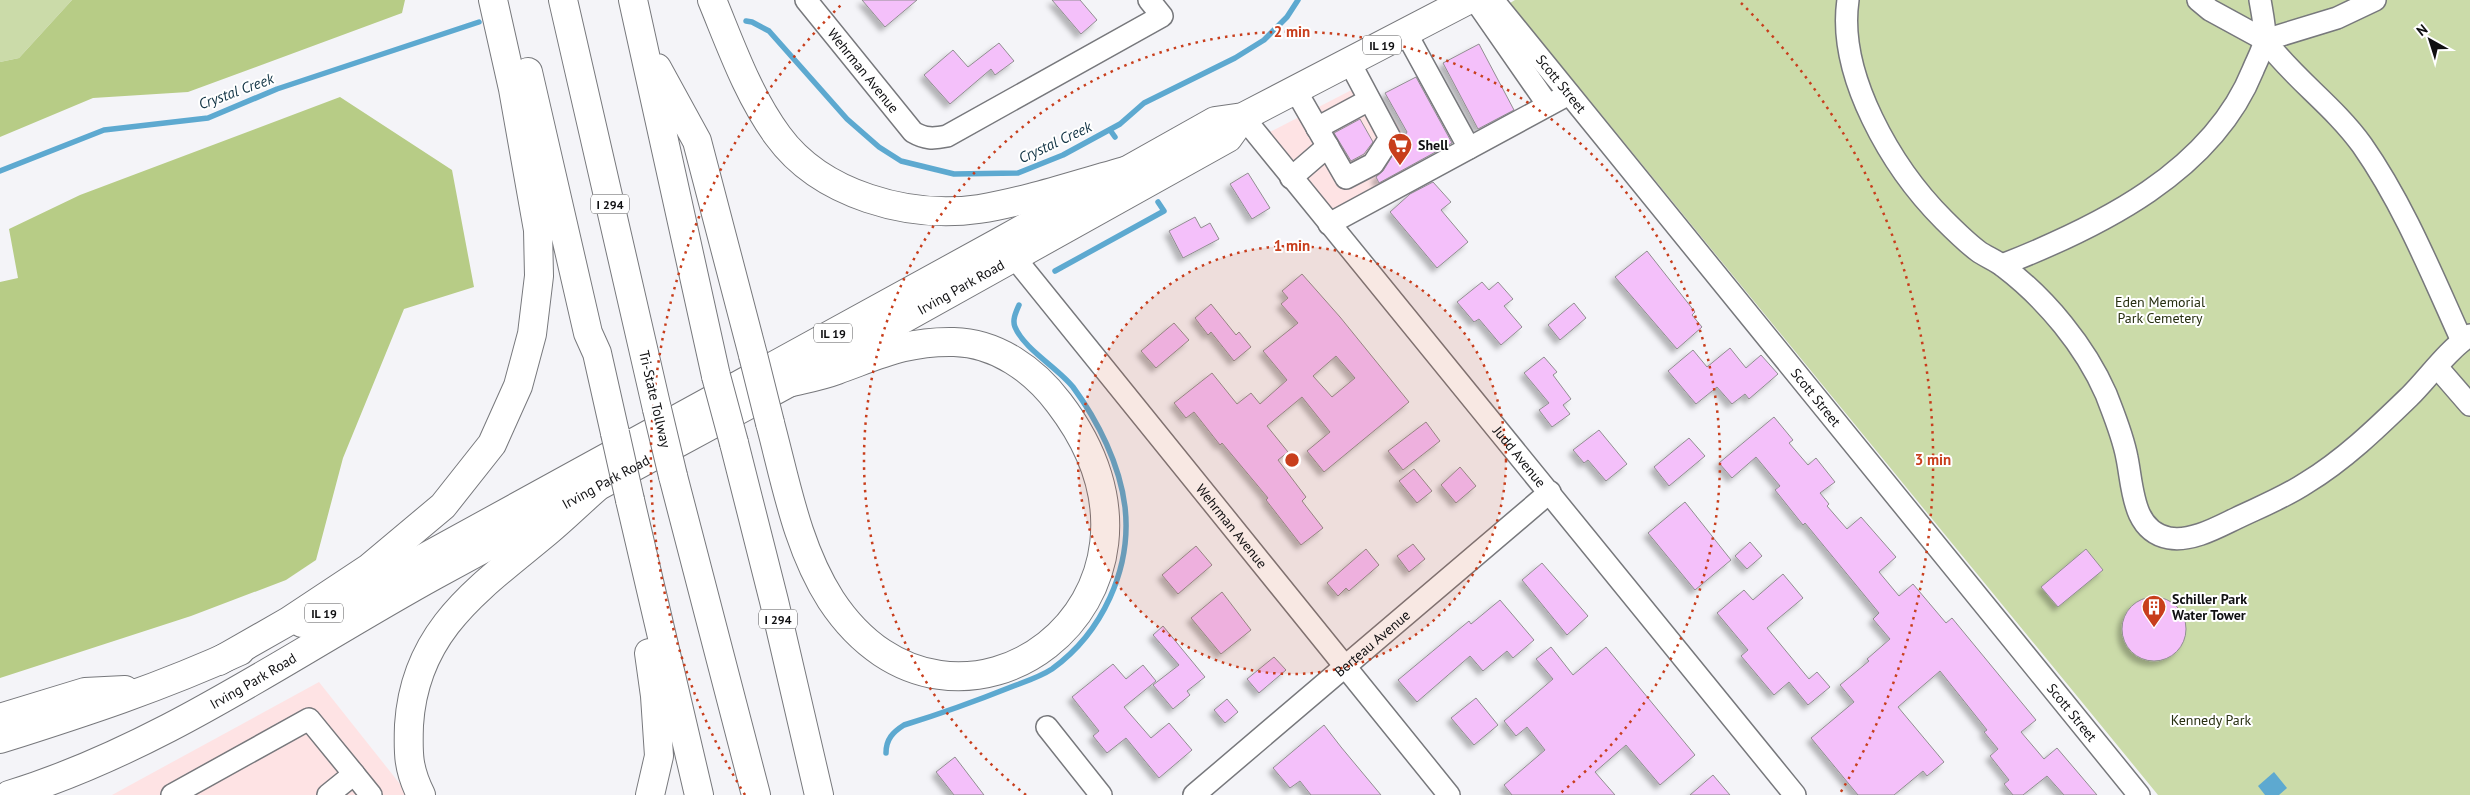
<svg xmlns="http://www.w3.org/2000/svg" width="2470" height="795" viewBox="0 0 2470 795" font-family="'PT Sans',sans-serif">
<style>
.commercial{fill:#fee3e4}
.green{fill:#cbdba9}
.forest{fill:#b7cc86}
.water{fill:#5da9d0}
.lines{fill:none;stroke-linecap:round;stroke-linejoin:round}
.stream{stroke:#5da9d0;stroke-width:5.5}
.building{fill:#f4c0fa;stroke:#918e91;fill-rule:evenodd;filter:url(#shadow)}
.minor-casing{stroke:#77787c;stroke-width:24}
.major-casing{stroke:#77787c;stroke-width:30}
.highway-casing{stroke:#77787c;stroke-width:30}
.minor{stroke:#fff;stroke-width:21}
.major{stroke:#fff;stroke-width:28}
.highway{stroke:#fff;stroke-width:28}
.highway-bridge-casing{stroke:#77787c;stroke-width:30;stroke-linecap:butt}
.highway-bridge{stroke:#fff;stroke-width:28}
.ring{fill:none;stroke:#c83e1c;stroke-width:2.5;stroke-dasharray:2.5 5}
.labels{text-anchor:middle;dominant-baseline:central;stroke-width:4;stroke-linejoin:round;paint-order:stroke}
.shield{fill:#fff;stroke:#575758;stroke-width:1}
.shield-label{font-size:12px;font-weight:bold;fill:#0f0f11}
.street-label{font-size:14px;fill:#0f0f11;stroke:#fff}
.poi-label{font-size:14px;font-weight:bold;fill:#0f0f11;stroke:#fff;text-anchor:start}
.park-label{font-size:14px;fill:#272f11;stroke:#fff}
.water-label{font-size:15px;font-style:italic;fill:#123445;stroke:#fff}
.centre{fill:#c83e1c;stroke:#fff;stroke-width:2.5}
.ring-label{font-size:15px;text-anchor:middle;font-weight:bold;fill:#c83e1c;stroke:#fff;stroke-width:4;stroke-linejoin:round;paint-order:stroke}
</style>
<defs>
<filter id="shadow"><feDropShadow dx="-4.5" dy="4.5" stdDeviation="2.5" flood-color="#0004"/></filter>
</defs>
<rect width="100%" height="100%" fill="#f4f4f8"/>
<path class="commercial" d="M1371,80L1424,170L1331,219L1262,136Z
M319,682L400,784L405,795H112Z"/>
<path class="green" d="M0,0H72L19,58L0,62Z
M1515,0H2470V795H2158L1510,3Z"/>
<path class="forest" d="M72,0H405L402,13L188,92L93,98L0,137V62L19,58Z
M340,97L452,170L474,287L404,309L343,458L316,560L286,580L191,616L0,678V282L18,278L9,229L80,195Z"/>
<path class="water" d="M2274,772L2287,788L2279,795H2265L2258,786Z"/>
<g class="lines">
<path class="stream" d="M746,21L752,22L769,31L847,119L879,147L901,161L954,174L1018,173L1063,155L1120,124L1144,103L1235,58L1264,40L1287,17L1298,0
M1110,130L1115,137
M0,171L104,130L208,118L277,89L479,22
M1055,271L1164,211L1158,202
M886,753C886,739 893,732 904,725C940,714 976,701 1011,687C1024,682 1040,677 1052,669C1102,633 1132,569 1125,507C1120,465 1098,421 1073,387C1058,368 1024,349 1015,327C1012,320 1016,312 1019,305"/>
</g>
<path class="building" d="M862,0H917L885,27Z
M1052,0H1080L1097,20L1081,34Z
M999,43L1014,61L995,75L991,69L950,104L924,75L953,50L968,67Z
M1479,44L1514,110L1478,129L1443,63Z
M1416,77L1452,143L1379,183L1376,177L1383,171L1407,132L1385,93Z
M1360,119L1373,142L1364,154L1351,161L1334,133Z
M1248,173L1270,208L1252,219L1230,184Z
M1433,182L1451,202L1441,210L1468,242L1437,268L1390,212L1410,194Z
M1195,217L1201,228L1210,223L1219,239L1183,258L1169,231Z
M1647,251L1695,312L1692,315L1702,327L1677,349L1615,277Z
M1302,274L1340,317L1409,402L1324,472L1307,451L1330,432L1302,397L1267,426L1288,452L1278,460L1306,497L1302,501L1323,528L1301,545L1266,500L1268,498L1222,443L1220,445L1194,412L1186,418L1174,403L1212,373L1237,404L1251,393L1260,404L1287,380L1263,351L1298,323L1281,304L1288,298L1282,291ZM1336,356L1355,378L1332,397L1313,376Z
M1482,282L1489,290L1498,282L1513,299L1504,306L1522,327L1501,345L1479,319L1474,322L1457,302Z
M1574,303L1586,318L1560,340L1548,325Z
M1211,304L1236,335L1239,332L1251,347L1234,361L1211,332L1208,335L1195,318Z
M1174,323L1189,340L1156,368L1141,351Z
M1730,348L1746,368L1761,355L1778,374L1749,399L1745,394L1732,404L1717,387L1696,404L1668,371L1693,350L1707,367Z
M1544,357L1557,372L1553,375L1571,399L1563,405L1570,414L1552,427L1539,410L1549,403L1524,373Z
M1774,417L1793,440L1789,443L1808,465L1816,458L1835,482L1820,493L1829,504L1827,506L1847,529L1861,517L1896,557L1879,572L1899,596L1913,584L1946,623L1952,618L2036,720L2021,732L2044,759L2057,748L2097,795H2064L2047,776L2023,795H2013L2004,784L2009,780L1990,756L1998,749L1984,732L1987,730L1940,671L1898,707L1944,762L1927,776L1923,771L1894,795H1858L1811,738L1854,702L1840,685L1869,661L1867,659L1890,639L1873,619L1879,613L1805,523L1803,525L1775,490L1780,486L1756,457L1732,478L1719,463Z
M1426,422L1440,441L1403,470L1388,451Z
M1599,430L1627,464L1606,481L1588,460L1584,463L1573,450Z
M1689,438L1705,456L1669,486L1654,467Z
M1460,467L1476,486L1456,503L1441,485Z
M1414,469L1432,491L1417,503L1399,481Z
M1685,502L1731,560L1695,590L1648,533Z
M1750,542L1762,556L1747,569L1735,556Z
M1413,544L1425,559L1409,572L1397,556Z
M1196,546L1212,565L1178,594L1162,575Z
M1366,549L1379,565L1349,591L1346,588L1338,596L1327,583Z
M2086,549L2103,570L2058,607L2041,587Z
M1542,563L1588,616L1567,635L1522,580Z
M1783,574L1803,598L1767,628L1809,679L1817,672L1830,687L1808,705L1789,682L1774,695L1741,656L1748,650L1717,613L1744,590L1753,600Z
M1222,592L1251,630L1221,654L1191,618Z
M2122 629a32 32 0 1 1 64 0a32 32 0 1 1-64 0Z
M1500,600L1534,640L1513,658L1507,651L1483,671L1470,656L1417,702L1398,680L1469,621L1471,624Z
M1163,626L1205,677L1187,691L1190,695L1173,709L1153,685L1179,665L1153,635Z
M1551,647L1573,675L1606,647L1695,755L1660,785L1626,745L1595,772L1615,795H1512L1504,785L1545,750L1527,727L1516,736L1504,721L1553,679L1536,659Z
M1274,657L1286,670L1259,693L1247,679Z
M1113,664L1126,679L1143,665L1156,681L1124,707L1151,738L1169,723L1192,750L1159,778L1126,738L1107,753L1093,736L1099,731L1072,697Z
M1476,698L1498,725L1474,745L1451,718Z
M1227,699L1238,712L1225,723L1214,710Z
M1324,725L1341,747L1381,795H1311L1300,781L1290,788L1273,768Z
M955,757L984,795H954L936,772Z
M1713,775L1730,795H1690Z"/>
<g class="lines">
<defs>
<g id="minor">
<path id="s1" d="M806,0L913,132C925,139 933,139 947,136L1162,16L1149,0"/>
<path d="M1475,0L1548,105"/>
<path id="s2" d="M1493,0L2139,795"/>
<path d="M1848,0C1837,75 1892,168 1944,220C1954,230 1966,242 1978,251C1986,257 1996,260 2004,267C2046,299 2085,346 2106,394C2114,415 2123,436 2127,458C2133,487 2132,531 2169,538C2192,542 2218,527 2237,518C2260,507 2285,497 2306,483C2344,460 2377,428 2409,397C2429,377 2446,352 2470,335"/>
<path d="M2198,0L2210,10L2265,40"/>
<path d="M2375,0L2337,18L2265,40C2293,78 2334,106 2362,145C2404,205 2432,275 2462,341"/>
<path d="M1406,33L1469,148"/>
<path d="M1296,91L1346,178L1373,164L1390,138L1350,63"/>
<path id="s3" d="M1243,117L1795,795"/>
<path d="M1317,128L1369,100"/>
<path d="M1291,178L1328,146"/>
<path d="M1329,224L1569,94"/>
<path id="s4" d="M1014,257L1449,795"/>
<path d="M2002,265C2099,227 2212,172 2253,70C2257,60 2264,48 2265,38C2265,26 2262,12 2260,0"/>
<path d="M2437,367L2470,405"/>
<path d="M1047,727L1101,795"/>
<path d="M354,774L371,795"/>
<path d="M172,795L309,719L354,774L328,795"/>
<path id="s5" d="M1194,795L1550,492"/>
</g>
<g id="major">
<path d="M302,623L329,610L1003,240L1215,121L1243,117L1468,0"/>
<path d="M0,718L85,692L125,690"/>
<path d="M0,739C82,713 162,687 240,651"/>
<path id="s6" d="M9,795C162,748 295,652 435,575C551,511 667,449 783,386C932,304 1079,220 1228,138L1243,117"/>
</g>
<path id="highway" d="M563,0L657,409
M633,0L716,376
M712,0C731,46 748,95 778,136C821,195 909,219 979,209C1029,201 1080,183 1129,170
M657,68L697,141L753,355
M528,72L588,333L597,353L615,433
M770,423C786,483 797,547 831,600C953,785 1210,600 1059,403C1034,370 997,343 954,342C906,341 879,355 837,370C821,376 804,379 788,383
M734,443L774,601L819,795
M673,476L756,795
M630,500L699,795
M649,653L655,696L659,756L650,795
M219,661L289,621L369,568L443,506L492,444L518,386L532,334L539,276L538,230L513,89L493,0
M421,795C408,769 408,754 409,725C415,629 480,588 547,532C564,518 579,503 595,489"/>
</defs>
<use href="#minor" class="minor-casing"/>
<use href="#major" class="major-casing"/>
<use href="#highway" class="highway-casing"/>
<use href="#minor" class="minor"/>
<use href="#major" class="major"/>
<use href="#highway" class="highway"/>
<defs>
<path id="highway-bridge" d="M753,355L770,423
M716,376L734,443
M657,409L673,476
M615,433L630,500"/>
</defs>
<use href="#highway-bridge" class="highway-bridge-casing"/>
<use href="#highway-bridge" class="highway-bridge"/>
</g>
<circle cx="1292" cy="460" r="214" fill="#c83e1c" fill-opacity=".12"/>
<g class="ring">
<circle cx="1292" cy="460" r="214"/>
<path d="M1026 795A428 428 0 1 1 1558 795"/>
<path d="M745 795A641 641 0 0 1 843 3M1741 3A641 641 0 0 1 1839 795"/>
</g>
<defs>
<symbol id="supermarket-pin" viewBox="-11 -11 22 30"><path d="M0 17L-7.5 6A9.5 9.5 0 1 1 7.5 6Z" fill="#c83e1c" stroke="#fff"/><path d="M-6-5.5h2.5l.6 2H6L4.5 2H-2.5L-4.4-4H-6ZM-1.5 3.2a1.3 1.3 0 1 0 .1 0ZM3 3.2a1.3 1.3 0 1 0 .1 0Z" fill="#fff"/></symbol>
<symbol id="building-pin" viewBox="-11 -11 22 30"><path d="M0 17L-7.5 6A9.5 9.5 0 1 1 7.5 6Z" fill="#c83e1c" stroke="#fff"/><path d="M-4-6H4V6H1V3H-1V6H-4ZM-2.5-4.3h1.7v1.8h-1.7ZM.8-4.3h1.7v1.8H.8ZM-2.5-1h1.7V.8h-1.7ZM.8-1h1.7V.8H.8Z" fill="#fff"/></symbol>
</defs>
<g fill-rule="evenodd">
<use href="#supermarket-pin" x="1386" y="131" width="28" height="38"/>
<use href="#building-pin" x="2140" y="593" width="28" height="38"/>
</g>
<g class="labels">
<g class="shield">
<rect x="1363" y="35.5" width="38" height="19" rx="4"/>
<rect x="591" y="194.5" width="38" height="19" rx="4"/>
<rect x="814" y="323.5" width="38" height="19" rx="4"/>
<rect x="305" y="603.5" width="38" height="19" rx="4"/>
<rect x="759" y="609.5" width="38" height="19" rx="4"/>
</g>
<g class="shield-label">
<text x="1382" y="45">IL 19</text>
<text x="610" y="204">I 294</text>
<text x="833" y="333">IL 19</text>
<text x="324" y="613">IL 19</text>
<text x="778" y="619">I 294</text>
</g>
<g class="street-label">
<text stroke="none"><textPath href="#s1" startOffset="91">Wehrman Avenue</textPath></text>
<text stroke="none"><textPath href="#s2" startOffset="108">Scott Street</textPath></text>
<text stroke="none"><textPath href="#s6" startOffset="1080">Irving Park Road</textPath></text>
<text stroke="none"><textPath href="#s2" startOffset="512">Scott Street</textPath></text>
<text transform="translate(655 399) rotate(77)">Tri-State Tollway</text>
<text stroke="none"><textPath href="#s3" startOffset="438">Judd Avenue</textPath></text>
<text stroke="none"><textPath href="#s6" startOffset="675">Irving Park Road</textPath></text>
<text stroke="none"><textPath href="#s4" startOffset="346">Wehrman Avenue</textPath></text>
<text stroke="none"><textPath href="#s5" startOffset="234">Berteau Avenue</textPath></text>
<text stroke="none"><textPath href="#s6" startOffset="270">Irving Park Road</textPath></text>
<text stroke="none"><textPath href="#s2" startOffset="918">Scott Street</textPath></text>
</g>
<g class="poi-label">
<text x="1418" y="145">Shell</text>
<text x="2172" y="599">Schiller Park<tspan x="2172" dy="16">Water Tower</tspan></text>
</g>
<g class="park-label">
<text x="2160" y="302">Eden Memorial<tspan x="2160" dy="16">Park Cemetery</tspan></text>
<text x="2211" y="720">Kennedy Park</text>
</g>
<g class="water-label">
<text transform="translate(236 91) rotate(-20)">Crystal Creek</text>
<text transform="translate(1055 142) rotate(-25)">Crystal Creek</text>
</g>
</g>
<circle cx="1292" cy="460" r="8" class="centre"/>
<g class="ring-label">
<text x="1292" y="37">2 min</text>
<text x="1292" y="251">1 min</text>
<text x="1933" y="465">3 min</text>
</g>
<g transform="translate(2430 40) rotate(321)" stroke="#ffffff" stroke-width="4" paint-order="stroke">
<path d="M0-4L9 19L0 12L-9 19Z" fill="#0f0f11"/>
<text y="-8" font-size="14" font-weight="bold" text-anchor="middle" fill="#0f0f11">N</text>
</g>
</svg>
